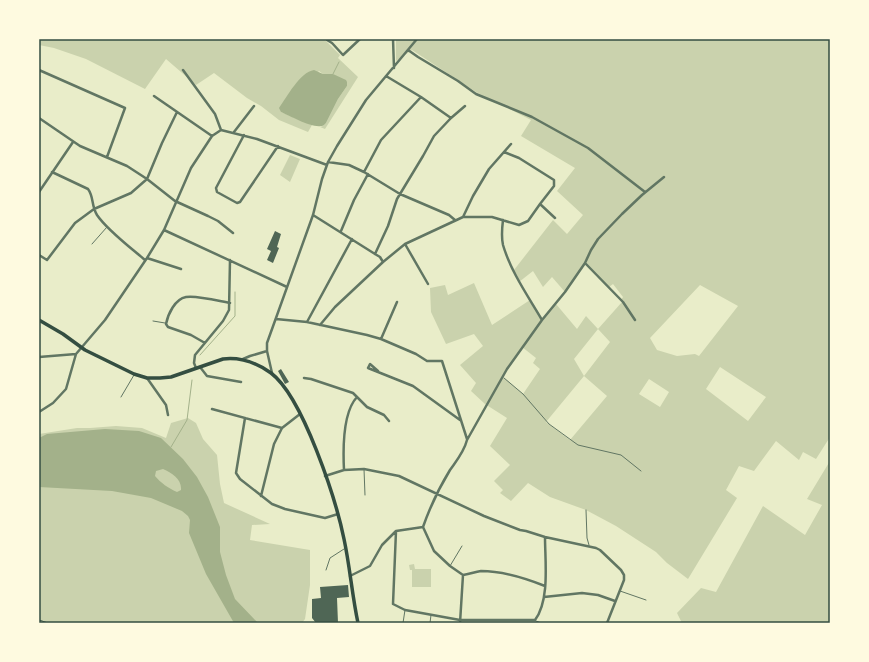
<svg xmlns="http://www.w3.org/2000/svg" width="869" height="662" viewBox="0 0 869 662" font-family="Raleway,sans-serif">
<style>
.green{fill:#cad2ad;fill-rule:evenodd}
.water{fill:#a3b18a;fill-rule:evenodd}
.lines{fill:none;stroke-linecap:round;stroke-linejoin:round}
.stream{stroke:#a3b18a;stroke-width:1}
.building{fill:#4f6655}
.path{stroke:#344e41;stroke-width:1}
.service{stroke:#617663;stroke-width:1}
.minor{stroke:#617663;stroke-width:2.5}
.secondary{stroke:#344e41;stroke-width:3.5}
.neatline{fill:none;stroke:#344e41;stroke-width:1.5}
</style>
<rect width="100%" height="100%" fill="#e9edc9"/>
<path class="green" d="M39,39H324L340,55L338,58L358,77L325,129L320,127L323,126L326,123L338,99L347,86L333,74H323L319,71L281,112L312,125L308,132L279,120L261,106L247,98L214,73L196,85L166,59L145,89L86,59L54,48L39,45Z
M396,39H830V437L816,459L803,452L799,460L776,441L754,471L739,466L726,490L737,498L688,579L667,563L656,552L616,526L586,510L550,497L528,483L511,501L500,493L503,490L494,481L510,465L490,446L507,418L485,404L471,391L476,383L460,365L483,346L474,334L446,344L431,312L430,288L445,285L448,295L474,283L492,325L530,300L542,320L556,304L577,329L586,316L598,329L622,302L621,300L623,297L613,284L609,287L586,263L565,292L552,277L543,287L533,271L519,282L514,270L553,220L567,234L583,215L557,191L575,168L521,136L531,120L476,92L412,50L396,61ZM700,285L738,306L699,356L695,354L677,356L657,350L650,338ZM598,329L610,342L584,376L574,359ZM522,347L536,358L533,363L540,369L523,394L502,376ZM720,367L766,397L748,421L706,389ZM584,376L607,396L570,440L546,422ZM649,379L669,392L660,407L639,394Z
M290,155L300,159L290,182L280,175Z
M188,418L196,423L203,439L217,455L220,484L224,503L270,524L252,525L250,540L310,550V585L305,619L302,623H39V434L77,428H90L116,426L142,428L166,438L171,423Z
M830,461V623H682L677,613L701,588L716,592L763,506L805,535L822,505L807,499Z
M414,564L415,569H431V587H412V570H410L409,565Z"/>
<path class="water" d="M314,70L323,74H333L346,80L347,82V86L338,99L326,123C324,125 324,126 321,126C312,128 290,116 281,112L279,108C287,97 300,72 314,70Z
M105,429L139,431L161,438L183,459L197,477L208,497L220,527V552L226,575L235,599L258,623H234L206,574L189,533L190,520L188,516L182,511L151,498L112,491L39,487V438L47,434ZM163,469C172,473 182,479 181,490L177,492C168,488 161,483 155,476L156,471Z"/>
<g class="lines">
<path class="stream" d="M333,74L339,62
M200,355L235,316V292
M171,447L187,420L192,380"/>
</g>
<path class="building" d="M275,231L281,234L277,247L279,248L273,263L267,260L271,251L267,249Z
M281,369L289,382L285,384L278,371Z
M348,585L349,597L337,598L338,623H316L312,618V599L321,598L320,587Z"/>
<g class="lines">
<path class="path" d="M39,620L48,623"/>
<path class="service" d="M92,244L107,227
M153,321L165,323
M504,378L523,394L549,424L578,445L621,455L641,471
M121,397L134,375
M364,469L365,495
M586,510L587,538L589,545
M450,566L462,546
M326,570L330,558L344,549
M620,591L646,600
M536,621L541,623
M403,623L405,610
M430,623L431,615"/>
<path class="minor" d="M335,39H336
M393,39L394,68
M327,40L332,43L343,55L360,39
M408,50L418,57L458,81L476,94L532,117L588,148L645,192
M39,70L125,108L107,157
M183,70L215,114L221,130
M386,76L421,97L451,118
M154,96L212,136
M39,118L80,146L127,166L147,179L175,201L208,216L218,221L233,233
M221,130L257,139L327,165
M234,132L254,106
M244,135L216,188L217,192L237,203L240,202L278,146
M504,152L519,158L554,180V186L540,204L555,218
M328,162L349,165L364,172L400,194L449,215L455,220
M52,172L88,189C94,197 91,205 97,215C107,230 131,248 145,260
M364,172L381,140L421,97
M39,192L73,142
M313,215L375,254L380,257L383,262
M463,217L473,196L489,169L511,144
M503,220C502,228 501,236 503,245C511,272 528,296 542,320
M164,230L287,287
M341,231L354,200L368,174
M405,244L428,284
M375,254L388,226L397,199L423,156L434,136L451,118L465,106
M39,255L47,260L75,223L94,209L131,193L147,179L162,143L177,112
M147,258L181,269
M585,263L623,302L635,320
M276,319L307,322L367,335L381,339L416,354L427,361H442L467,439
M307,322L352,239
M320,325L335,307L383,262L405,244L463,217H492L519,225L528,221L540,204
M381,339L397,302
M205,343L191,335L168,327L166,324C168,314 175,299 186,297C196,295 219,301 230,303
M39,357L76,354
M243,359L250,356L267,351
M200,367L207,376L241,382
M196,368L194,363L195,355L223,321L229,310L230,260
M378,371L370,364L368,368L413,386L460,420
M272,373L267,351V343L313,215L322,179L328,162L337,146L366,100L417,39
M147,378L166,405L168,415
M304,378L311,379L353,393L367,407L384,415L389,421
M212,409L282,428
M39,412L53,403L66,389L76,354L105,320L147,258L164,230L191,168L212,136L221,130
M245,418L236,473L240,479L272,504L285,509L325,518L338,514
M344,470C343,450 343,412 357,397
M325,476L344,470L364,469L399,476L484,516L520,530L526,531L545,537L596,548L600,550L621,570L624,575V580L607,623
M261,496L274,444L282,428L300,414
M423,527C430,507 439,488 450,470C457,460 464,452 467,440L507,369L542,320L565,292L585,263L591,250L598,239L622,214L642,195L664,177
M396,531L393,604L405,610L460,620H535C550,600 545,561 545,537
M350,576L370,566L382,545L396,531L423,527L434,551L450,566L463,575C469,574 475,572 481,571C503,571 525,578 545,586
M544,597L582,593L598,595L615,601
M460,623L463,575"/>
<path class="secondary" d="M39,320L63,334L85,350L134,374L147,378H160L171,377L223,359C240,357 257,363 271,373C303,397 336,500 344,539C350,567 352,595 358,623"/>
</g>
<rect width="869" height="662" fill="none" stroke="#fefae0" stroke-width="80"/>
<rect x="40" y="40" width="789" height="582" class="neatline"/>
</svg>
